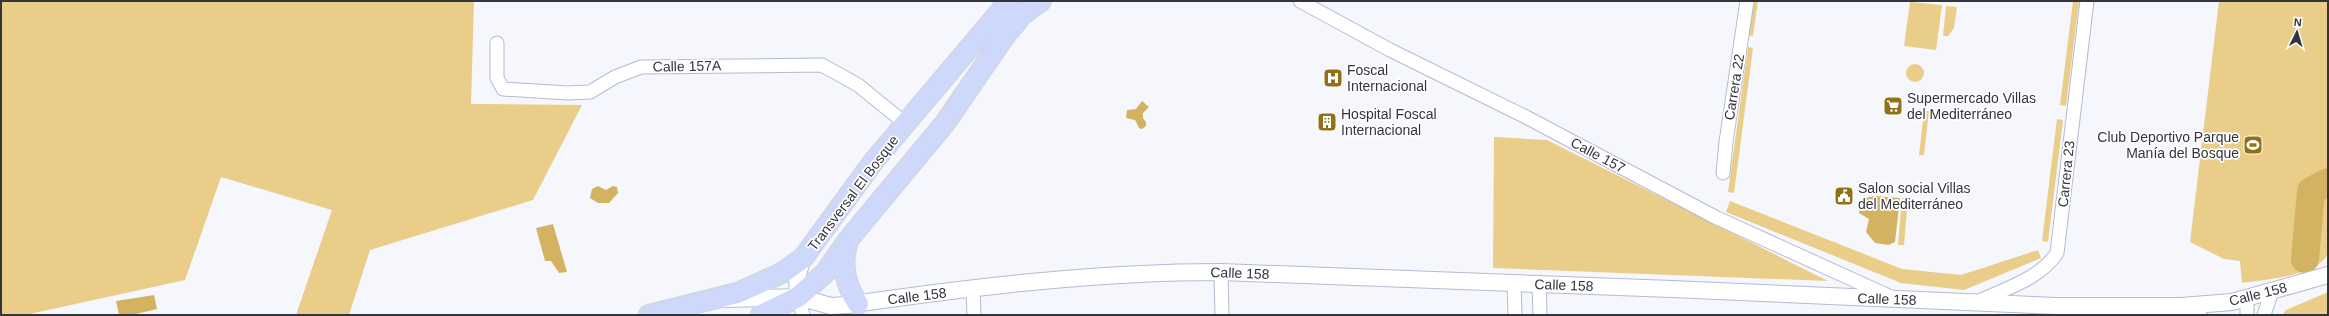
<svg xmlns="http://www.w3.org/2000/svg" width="2329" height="316" viewBox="0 0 2329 316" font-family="Arial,sans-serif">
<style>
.green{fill:#e9cd88}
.water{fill:#d3b362}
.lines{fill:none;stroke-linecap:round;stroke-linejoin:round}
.river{stroke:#d3b362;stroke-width:28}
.minor-casing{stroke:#b4bbd2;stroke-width:15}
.tertiary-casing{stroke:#b4bbd2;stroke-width:18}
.primary-casing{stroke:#d2d3d5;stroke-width:22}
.minor{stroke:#fff;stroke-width:13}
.tertiary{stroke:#fff;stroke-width:16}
.primary{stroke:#ced8fb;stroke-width:20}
.labels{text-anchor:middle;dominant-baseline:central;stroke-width:3.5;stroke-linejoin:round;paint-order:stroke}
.street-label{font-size:14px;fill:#33353e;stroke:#fff}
.poi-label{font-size:14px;fill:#33353e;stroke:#fff;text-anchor:start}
</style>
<rect width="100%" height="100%" fill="#f6f7fc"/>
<path class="green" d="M1,1H474L471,104L582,105L533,200L370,250L349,315H296L332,210L221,177L185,280L25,315H1Z
M1752,1H1758L1753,36H1748Z
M2073,1H2079L2066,106L2060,105Z
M2219,1H2328V253C2319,276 2263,280 2242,283L2240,261L2224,259L2190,242Z
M1910,2L1942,5L1936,50L1904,46Z
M1946,6L1957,7L1954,28L1948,36H1943Z
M1748,47L1753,48L1734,193L1728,192Z
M1906 73a9 9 0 1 1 18 0a9 9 0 1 1-18 0Z
M1924,111H1929L1924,155H1919Z
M2057,119L2063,120L2048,242L2042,241Z
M1494,137L1547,140L1828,281L1493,268Z
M1902,198L1908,199L1904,245H1898Z
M1730,201L1902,269L1961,275L2038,250L2041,258L1964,290L1901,283L1726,212Z
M2328,292V315H2282L2286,310Z"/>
<path class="water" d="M1142,101L1149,107L1143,113V118L1146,122V126L1142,129L1139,128L1135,120L1126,118L1127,110L1136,109Z
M598,186L606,190L613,186L617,187L618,193L609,203H598L590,198L592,189Z
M1874,196L1900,198L1895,242L1888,245L1875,243L1866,232L1869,219L1859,213L1861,199Z
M553,224L567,272L559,273L551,261H545L536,228Z
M154,295L157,309L132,315H119L116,301Z"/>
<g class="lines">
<path class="river" d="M2305,259L2311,191L2328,182"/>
<defs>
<path id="minor" d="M1300,1L1390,50L1526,117L1715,217L1891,297
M497,43V78L503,89L568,93L590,92L615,77L641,67L822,65L858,85L906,124
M1723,173L1726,142L1747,1
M1221,272L1222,315
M1514,284L1515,315
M1539,284L1540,315
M973,290L974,315
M798,297L803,315
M1977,302C2004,289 2040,279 2057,253L2087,1
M2181,306L2200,315
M2247,315V299
M2264,315L2272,291"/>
<path id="tertiary" d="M798,297L797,277L803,258
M727,299L798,297L831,306L847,305C971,287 1097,272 1221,272L1672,289L2056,306H2181L2232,302L2328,275"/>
<path id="primary" d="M847,245C841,267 846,285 858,304
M649,315L737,293L782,273L803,258L873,162L1009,1
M761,315L798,297L825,273L848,240L945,123L1004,37L1023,14L1041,1"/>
</defs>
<use href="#minor" class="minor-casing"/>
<use href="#tertiary" class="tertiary-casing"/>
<use href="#primary" class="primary-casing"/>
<use href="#minor" class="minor"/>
<use href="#tertiary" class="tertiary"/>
<use href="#primary" class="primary"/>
</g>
<defs>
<symbol id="hospital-square" viewBox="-11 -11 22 22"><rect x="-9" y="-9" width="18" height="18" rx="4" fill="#907117" stroke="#fff"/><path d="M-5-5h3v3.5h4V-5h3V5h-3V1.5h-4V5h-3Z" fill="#fff"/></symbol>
<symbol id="supermarket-square" viewBox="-11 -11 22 22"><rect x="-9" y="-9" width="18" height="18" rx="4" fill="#907117" stroke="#fff"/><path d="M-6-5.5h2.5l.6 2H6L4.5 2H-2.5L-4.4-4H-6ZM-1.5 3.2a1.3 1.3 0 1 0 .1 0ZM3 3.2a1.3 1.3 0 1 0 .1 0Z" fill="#fff"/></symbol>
<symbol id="building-square" viewBox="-11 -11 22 22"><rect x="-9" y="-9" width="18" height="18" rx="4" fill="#907117" stroke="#fff"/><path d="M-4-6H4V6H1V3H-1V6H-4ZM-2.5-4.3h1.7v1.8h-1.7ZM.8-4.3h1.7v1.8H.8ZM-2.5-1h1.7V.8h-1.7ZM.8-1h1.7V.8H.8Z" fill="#fff"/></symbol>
<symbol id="stadium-square" viewBox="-11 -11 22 22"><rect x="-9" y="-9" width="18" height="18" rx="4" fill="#907117" stroke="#fff"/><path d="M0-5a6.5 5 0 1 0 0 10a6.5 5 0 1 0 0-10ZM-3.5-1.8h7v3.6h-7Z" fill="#fff"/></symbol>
<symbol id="civic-square" viewBox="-11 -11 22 22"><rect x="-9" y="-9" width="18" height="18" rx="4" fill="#907117" stroke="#fff"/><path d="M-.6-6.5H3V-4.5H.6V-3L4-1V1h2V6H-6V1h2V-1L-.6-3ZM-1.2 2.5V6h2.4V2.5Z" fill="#fff"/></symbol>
</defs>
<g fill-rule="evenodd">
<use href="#hospital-square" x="1322" y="67" width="22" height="22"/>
<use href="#supermarket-square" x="1882" y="95" width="22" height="22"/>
<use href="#building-square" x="1316" y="111" width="22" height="22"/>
<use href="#stadium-square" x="2242" y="134" width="22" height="22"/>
<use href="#civic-square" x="1833" y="185" width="22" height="22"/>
</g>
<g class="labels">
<g class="street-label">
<text transform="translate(687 66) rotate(-1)">Calle 157A</text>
<text transform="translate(1734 87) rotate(-81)">Carrera 22</text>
<text transform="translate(1598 155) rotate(28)">Calle 157</text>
<text transform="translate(2066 174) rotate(-84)">Carrera 23</text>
<text transform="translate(853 193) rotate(-53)">Transversal El Bosque</text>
<text transform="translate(1240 273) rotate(2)">Calle 158</text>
<text transform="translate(1564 285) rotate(2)">Calle 158</text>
<text transform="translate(2258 294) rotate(-14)">Calle 158</text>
<text transform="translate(917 296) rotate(-7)">Calle 158</text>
<text transform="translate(1887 299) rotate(2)">Calle 158</text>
</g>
<g class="poi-label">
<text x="1347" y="70">Foscal<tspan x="1347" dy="16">Internacional</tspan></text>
<text x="1907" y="98">Supermercado Villas<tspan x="1907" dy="16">del Mediterráneo</tspan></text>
<text x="1341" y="114">Hospital Foscal<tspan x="1341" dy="16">Internacional</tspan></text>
<text x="2239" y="137" text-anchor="end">Club Deportivo Parque<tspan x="2239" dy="16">Manía del Bosque</tspan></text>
<text x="1858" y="188">Salon social Villas<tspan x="1858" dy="16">del Mediterráneo</tspan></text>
</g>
</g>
<rect width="2329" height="316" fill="none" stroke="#33353e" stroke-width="4"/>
<g transform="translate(2297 32) rotate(5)" stroke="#ffffff" stroke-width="3" paint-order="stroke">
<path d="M0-3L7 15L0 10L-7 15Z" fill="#33353e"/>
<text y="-6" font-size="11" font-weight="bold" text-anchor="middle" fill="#33353e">N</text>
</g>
</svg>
